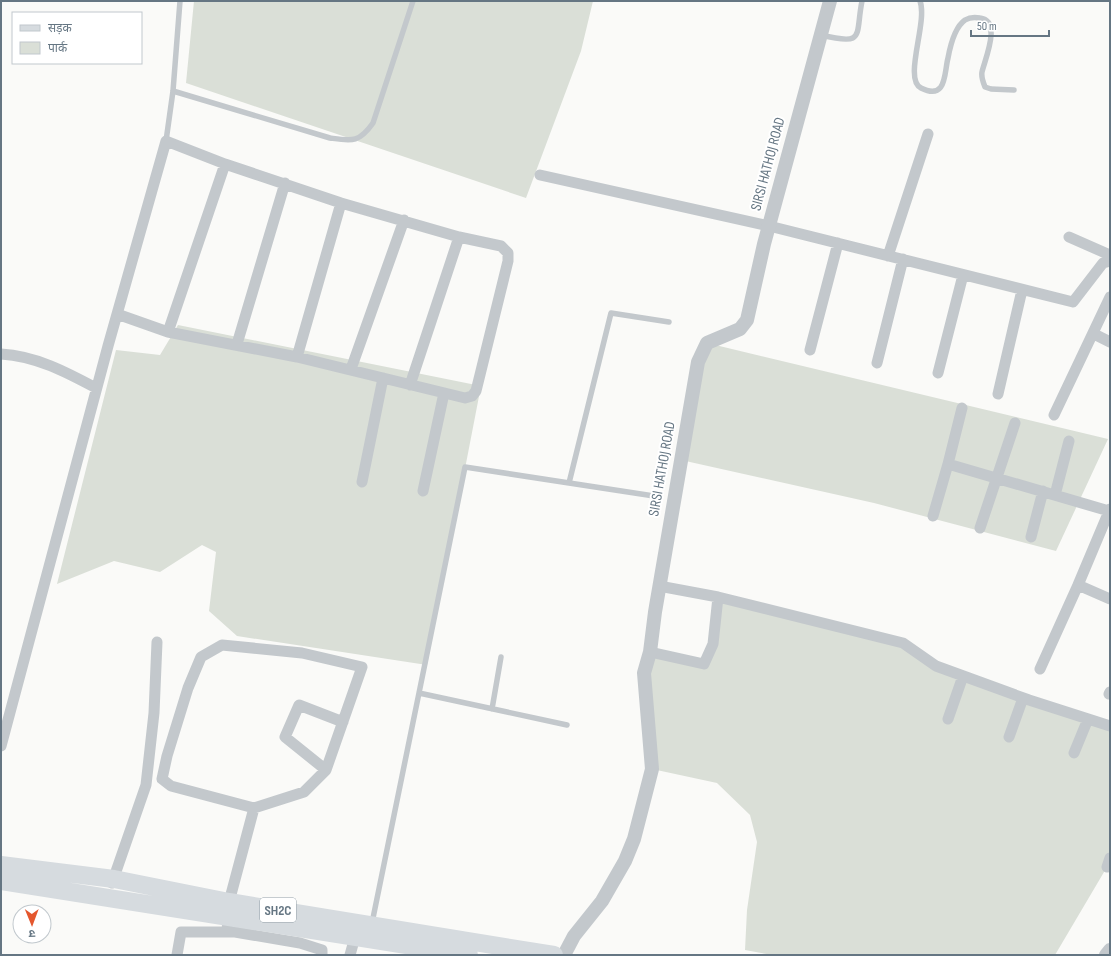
<svg xmlns="http://www.w3.org/2000/svg" width="1111" height="956" viewBox="0 0 1111 956" font-family="'Sofia Sans Condensed','Noto Sans Devanagari',sans-serif">
<style>
.green{fill:#dadfd7}
.lines{fill:none;stroke-linecap:round;stroke-linejoin:round}
.service{stroke:#c3c8cc;stroke-width:5.5}
.minor{stroke:#c3c8cc;stroke-width:11}
.tertiary{stroke:#c3c8cc;stroke-width:14}
.primary{stroke:#d6dbdf;stroke-width:18}
.labels{text-anchor:middle;dominant-baseline:central;stroke-width:4;stroke-linejoin:round;paint-order:stroke}
.shield{fill:#fff;stroke:#939fa8;stroke-width:1}
.shield-label{font-size:14px;font-weight:bold;fill:#657683}
.street-label{font-size:15px;fill:#657683;stroke:#fff}
</style>
<rect width="100%" height="100%" fill="#fafaf8"/>
<path class="green" d="M194,1H593L581,51L526,198L186,83Z
M178,325L481,386L427,665L237,636L209,611L216,552L202,545L160,572L114,561L57,584L116,350L160,355Z
M707,343L1108,439L1056,551L874,503L681,460Z
M718,597L903,643L936,666L1110,731V858L1107,867L1055,955H772L745,950L747,910L757,842L750,815L717,783L652,769L650,652L704,663Z"/>
<g class="lines">
<path class="service" d="M920,1C928,22 903,79 921,88C947,101 944,73 948,58C950,47 955,27 965,20C970,17 975,17 980,18C1002,21 985,59 982,72C981,77 983,82 985,87L991,89L1014,90
M821,35C866,46 855,36 862,1
M173,91L330,138C352,141 359,143 373,123L413,1
M166,141L173,91L180,1
M569,483L611,313L669,322
M419,693L465,467L654,496
M492,709L501,657
M372,923L419,693L567,725"/>
<path class="minor" d="M540,175L769,226L1073,302L1103,263L1110,261
M1069,237L1110,255
M888,256L928,134
M168,332L225,164
M1094,334L1110,342
M237,344L285,183
M810,350L838,243
M1,354C36,356 66,372 96,388
M297,357L341,203
M877,363L903,259
M351,369L404,220
M938,373L963,275
M410,385L459,237
M998,394L1022,290
M1054,415L1110,297
M948,464L962,408
M362,482L383,378
M423,491L444,393
M1055,495L1069,441
M1110,509L1078,585L1110,599
M933,516L948,464L1109,511
M980,528L1015,423
M1031,537L1043,491
M659,586L718,597L903,643L936,666L1029,700L1110,726
M650,652L704,664L713,644L718,597
M1040,669L1078,585
M1109,694L1110,692
M948,719L963,676
M1009,737L1023,698
M1,746L108,346L166,141L225,164L341,203L459,237L501,246L508,253V261L476,391L472,396L465,398L297,357L168,332L117,314
M1074,753L1088,719
M326,770L285,737L299,705L343,722
M1107,867L1110,858
M112,883L146,785L154,713L157,642
M227,932L229,902L254,808L171,786L162,779L167,756L188,688L201,657L222,645L302,653L362,667L326,770L304,792L254,808
M177,955L181,932H235L300,943L322,950V955
M350,955L355,937"/>
<path class="tertiary" d="M564,955L574,936L602,901L625,861L634,839L652,769L644,673L650,652L655,612L698,362L707,343L740,329L747,320L764,244L830,1
M1106,955L1110,950"/>
<path class="primary" d="M1,865L114,879L229,902L554,955
M1,881L469,955"/>
</g>
<g class="labels">
<rect class="shield" x="260" y="898" width="36" height="24" rx="3"/>
<g class="shield-label">
<text x="278" y="910">SH2C</text>
</g>
<g class="street-label">
<text transform="translate(768 164) rotate(-75)">SIRSI HATHOJ ROAD</text>
<text transform="translate(662 469) rotate(-80)">SIRSI HATHOJ ROAD</text>
</g>
</g>
<rect width="1111" height="956" fill="none" stroke="#657683" stroke-width="4"/>
<rect x="12" y="12" width="130" height="52" fill="#ffffff" stroke="#c1c8cd"/>
<rect x="20" y="25" width="20" height="6" fill="#d6dbdf" stroke="#c1c8cd"/>
<text x="48" y="32" font-size="12" fill="#657683">सड़क</text>
<rect x="20" y="42" width="20" height="12" fill="#dadfd7" stroke="#c1c8cd"/>
<text x="48" y="52" font-size="12" fill="#657683">पार्क</text>
<g transform="translate(32 924) rotate(179)"><circle r="19" fill="#ffffff" stroke="#c1c8cd"/>
<path d="M0-3L7 15L0 10L-7 15Z" fill="#e4572e"/>
<text y="-6" font-size="11" font-weight="bold" text-anchor="middle" fill="#657683">उ</text>
</g>
<path d="M971 30v6h78v-6" fill="none" stroke="#657683" stroke-width="2"/>
<text x="977" y="30" font-size="12" fill="#657683" stroke="#ffffff" stroke-width="3" paint-order="stroke">50 m</text>
</svg>
